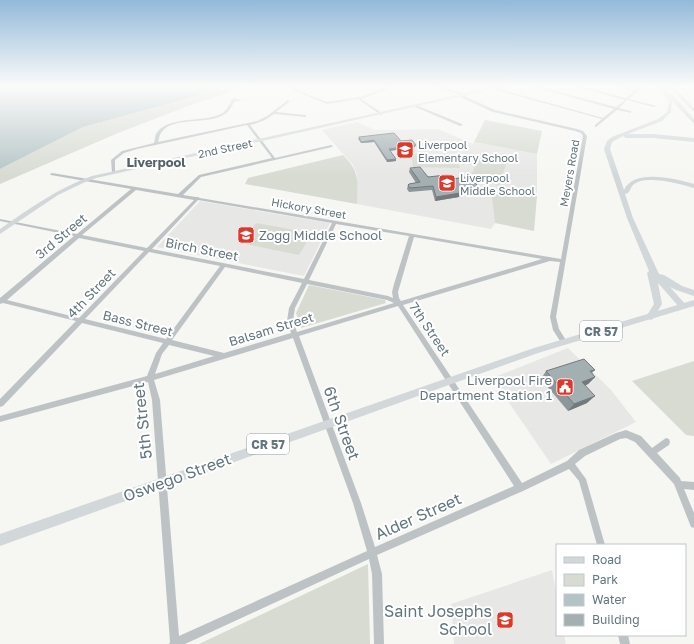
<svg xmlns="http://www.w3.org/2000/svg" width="694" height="644" viewBox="0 0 694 644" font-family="'Golos Text',sans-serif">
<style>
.built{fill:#e7e7e6}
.green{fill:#d7dbd2}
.water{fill:#b4c4c6}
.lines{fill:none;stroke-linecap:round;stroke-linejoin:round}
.minor{fill:#bdc3c5;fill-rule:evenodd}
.major{fill:#d2d8da;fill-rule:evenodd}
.highway{fill:#d2d8da;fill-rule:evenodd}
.wall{fill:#8d9699}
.shaded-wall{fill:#737a7d}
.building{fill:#a4afb2;stroke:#737a7d}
.labels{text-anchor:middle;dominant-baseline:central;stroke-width:4;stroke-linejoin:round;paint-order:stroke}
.far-poi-label{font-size:11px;fill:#62767d;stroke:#fff;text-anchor:start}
.far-street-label{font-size:11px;fill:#62767d;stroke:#fff}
.shield{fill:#fff;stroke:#919fa4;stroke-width:1}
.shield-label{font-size:12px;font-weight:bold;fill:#62767d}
.far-quarter-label{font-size:13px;font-weight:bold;fill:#546368;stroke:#fff}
.poi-label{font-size:13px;fill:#62767d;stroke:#fff;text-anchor:start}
.street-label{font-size:13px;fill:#62767d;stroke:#fff}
.near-street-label{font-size:16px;fill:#62767d;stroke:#fff}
.near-poi-label{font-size:16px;fill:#62767d;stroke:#fff;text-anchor:end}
</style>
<rect width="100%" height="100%" fill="#f6f6f3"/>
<path class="built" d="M357,122L375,130L438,129L473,144L474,142L537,154V196L491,191L495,223L491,229L357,204V175L353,165L322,130Z
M200,201L330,223L304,276L157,247Z
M568,348L611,390L636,422L551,464L492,378Z
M552,570L557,597V635H564L566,644H454L451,604Z"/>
<path class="green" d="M224,86H250L191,105L118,133L0,184V169L83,127L186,99Z
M485,120L542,131L537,154L474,142Z
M481,153L508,159L499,185L470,178Z
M411,154L456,155L460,168L413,167Z
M343,155C361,173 357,181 357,204L245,184L248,178Z
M491,191L537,196L534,231L495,223Z
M256,223L311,233H312L299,255L241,243Z
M309,285L385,300L386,303L301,328L296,313Z
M694,361V436L686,435L632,381Z
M368,564L370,644H199Z"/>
<path class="water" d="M0,86H224L186,99L83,127L0,169Z"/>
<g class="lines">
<path class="minor" d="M295,86H299L294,89L327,102L360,97L390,86H395L361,99L382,113V115H381L358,99L327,104L290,89Z
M434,86H439L467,95L464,96Z
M531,86H536L616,107L625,100L573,86H579L626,98L634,91L615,86H621L636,90L640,86H643L629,99L656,106L654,107L627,100L619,108L631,111V113L617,110L596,127H595V125L602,119L493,89L495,88L603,118L614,109Z
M460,95H462L495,110L577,129L583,131L587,136L556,317L559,329L567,342L566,344H562L553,330L550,317L560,262L550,261L403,305L522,483L567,461L579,450L616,433L626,430L641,436L652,448L666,438L669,439L670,442L669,445L657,453L680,478L681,481L694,482V490L684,489L694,513V528L691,527L674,484L635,442L626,438L620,439L585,456L575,464L586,479L605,545H597L579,481L569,469L523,491L377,555L382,574L384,644H374L372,574L369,559L185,644H169L170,642L152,400L148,382L0,422V416L147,376L156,353L163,343L82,323L3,406L0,407V399L76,321L3,303L0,304V298L74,236L0,221V219L77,234L131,189L51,175L50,174L52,173L178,194L199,175L272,158L247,125L137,149L124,153L115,160V173L112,172L111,160L122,151L154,143C155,140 155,136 156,134C168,114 208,124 224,112C227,109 229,105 231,102L230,101L234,98L242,100L234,102C232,106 230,111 225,114C208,126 173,115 161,133C159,136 159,139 158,142L257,121L267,116L288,100H289V102L276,112L305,115H306V117L274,114C266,120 259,123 250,125L275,158L331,145L333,146L332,147L201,177L183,195L196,197H198L200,198L561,259L583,136L581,133L575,131L493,112L460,97ZM136,190L194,200L147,248L82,235ZM198,200L332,223L304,279L152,249ZM336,224L409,236L394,284L392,292L393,298L388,296L309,280ZM414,237L542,259L401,301L399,298L398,292ZM79,238L144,251L79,318L7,300ZM149,252L220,266L166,339L85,319ZM225,267L302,283L289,308L287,321L291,333L224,353L172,340ZM307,284L387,300L394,303L297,332L293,321L295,308ZM398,306L514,486L375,547L361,503L299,336ZM293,338L353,503L367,551L179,636L160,400L154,380ZM169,345L214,356L155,374L162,354Z
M416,105L462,124L463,125L460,126L415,107L414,106Z
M618,635H628L630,644H620Z"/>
<path class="major" d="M498,86H507L96,178L83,183L58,195L0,234V229C30,208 58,188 92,176Z
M694,300V306L538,353L0,546V534L534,348Z"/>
<path class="highway" d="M658,86H662L667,93H671L694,119V124L672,101L671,112L662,121L628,134H653L694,138V142L653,138H626L623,136L612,142L610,149L624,190C634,168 676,179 694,184V188C680,184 645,174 633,185C631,187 630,191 628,193L625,194L633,218L659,274L664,275L682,286L694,290V296L676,290L670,287L687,306L683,309L680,308L658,283L662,304L653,319L650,320L646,317L654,304L647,273L649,271L627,218L604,149L607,141L612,137L658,119L667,112L669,102Z
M668,86H673L694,108V112Z"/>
</g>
<path class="wall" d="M359,137L401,141L415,147L390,151L396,159V161L387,162L374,142L361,143L358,139Z
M410,168L428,177L453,179L479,191L478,195H472L471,193L460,195L459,197L435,201L432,190L409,192L407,189L408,185L416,183L409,172Z
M595,370L592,373L595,377L588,384L585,386L587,403L568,411L541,379L546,371Z"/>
<path class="shaded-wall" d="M374,140V142L361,143V142Z
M416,145L415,147L389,151V149Z
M396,159V161L387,162V160Z
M472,189L471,193L460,195L459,197L435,201L436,197L459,191Z
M595,377L588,384L576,389L582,382Z
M595,396L587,403L568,411L574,404Z"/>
<path class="building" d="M394,133L401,141L412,140L416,145L389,149L396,159L387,160L374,140L361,142L359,137Z
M420,167L428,177L446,175H450L453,179L465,177L472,183H476L479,191H473L472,189L459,191L460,193L436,197L433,186L410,188L408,185L409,184L420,182L410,168Z
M584,359L595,370L590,371L595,377L582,382L595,396L574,404L546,371Z"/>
<linearGradient id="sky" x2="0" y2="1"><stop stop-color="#93bada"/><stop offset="0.49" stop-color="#fbfbfa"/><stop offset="1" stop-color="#fbfbfa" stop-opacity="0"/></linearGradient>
<rect width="694" height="176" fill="url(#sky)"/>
<defs>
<symbol id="school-square" viewBox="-11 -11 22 22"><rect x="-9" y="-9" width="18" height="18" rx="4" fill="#dc392d" stroke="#fff"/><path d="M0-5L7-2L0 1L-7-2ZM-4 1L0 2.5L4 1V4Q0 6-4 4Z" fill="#fff"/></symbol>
<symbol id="civic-square" viewBox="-11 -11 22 22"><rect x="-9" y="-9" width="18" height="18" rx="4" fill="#dc392d" stroke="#fff"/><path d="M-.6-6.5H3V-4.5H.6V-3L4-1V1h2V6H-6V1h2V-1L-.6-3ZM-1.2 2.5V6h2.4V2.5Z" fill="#fff"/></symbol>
</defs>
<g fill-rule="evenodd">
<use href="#school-square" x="395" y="140" width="20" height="20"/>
<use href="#school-square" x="437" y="173" width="20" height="20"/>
<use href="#school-square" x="236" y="225" width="20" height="20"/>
<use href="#civic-square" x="555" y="377" width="20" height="20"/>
<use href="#school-square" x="495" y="610" width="20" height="20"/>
</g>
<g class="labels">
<g class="far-poi-label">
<text x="418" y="144">Liverpool<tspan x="418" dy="13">Elementary School</tspan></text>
<text x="460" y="177">Liverpool<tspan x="460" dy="13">Middle School</tspan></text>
</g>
<g class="far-street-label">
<text transform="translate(225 148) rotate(-12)">2nd Street</text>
<text transform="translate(569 173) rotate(-80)">Meyers Road</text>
<text transform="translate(309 208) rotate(10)">Hickory Street</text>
</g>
<g class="shield">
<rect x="580" y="321" width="42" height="20" rx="3"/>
<rect x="247" y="434" width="42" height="20" rx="3"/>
</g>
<g class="shield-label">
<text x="601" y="331">CR 57</text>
<text x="268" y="444">CR 57</text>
</g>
<g class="far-quarter-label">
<text x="156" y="162">Liverpool</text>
</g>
<g class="poi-label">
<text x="259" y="235">Zogg Middle School</text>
<text x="552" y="380" text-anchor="end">Liverpool Fire<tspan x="552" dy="15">Department Station 1</tspan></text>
</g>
<g class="street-label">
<text transform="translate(61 236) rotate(-40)">3rd Street</text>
<text transform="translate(202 249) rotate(11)">Birch Street</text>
<text transform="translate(91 293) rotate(-46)">4th Street</text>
<text transform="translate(138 323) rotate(14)">Bass Street</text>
<text transform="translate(271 329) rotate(-17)">Balsam Street</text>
<text transform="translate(430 329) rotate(56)">7th Street</text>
</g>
<g class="near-street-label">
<text transform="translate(142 421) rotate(-96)">5th Street</text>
<text transform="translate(342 423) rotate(70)">6th Street</text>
<text transform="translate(177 477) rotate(-20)">Oswego Street</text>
<text transform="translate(418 516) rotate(-24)">Alder Street</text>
</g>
<g class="near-poi-label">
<text x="492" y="611">Saint Josephs<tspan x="492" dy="18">School</tspan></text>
</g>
</g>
<rect x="556" y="544" width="130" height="92" fill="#ffffff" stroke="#c0c8cb"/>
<rect x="564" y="557" width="20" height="6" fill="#d2d8da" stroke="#c0c8cb"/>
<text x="592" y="564" font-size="12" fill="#62767d">Road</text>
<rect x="564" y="574" width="20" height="12" fill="#d7dbd2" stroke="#c0c8cb"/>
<text x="592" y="584" font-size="12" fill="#62767d">Park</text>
<rect x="564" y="594" width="20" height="12" fill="#b4c4c6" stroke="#c0c8cb"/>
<text x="592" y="604" font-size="12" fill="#62767d">Water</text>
<rect x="564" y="614" width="20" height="12" fill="#a4afb2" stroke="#c0c8cb"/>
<text x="592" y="624" font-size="12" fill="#62767d">Building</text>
</svg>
